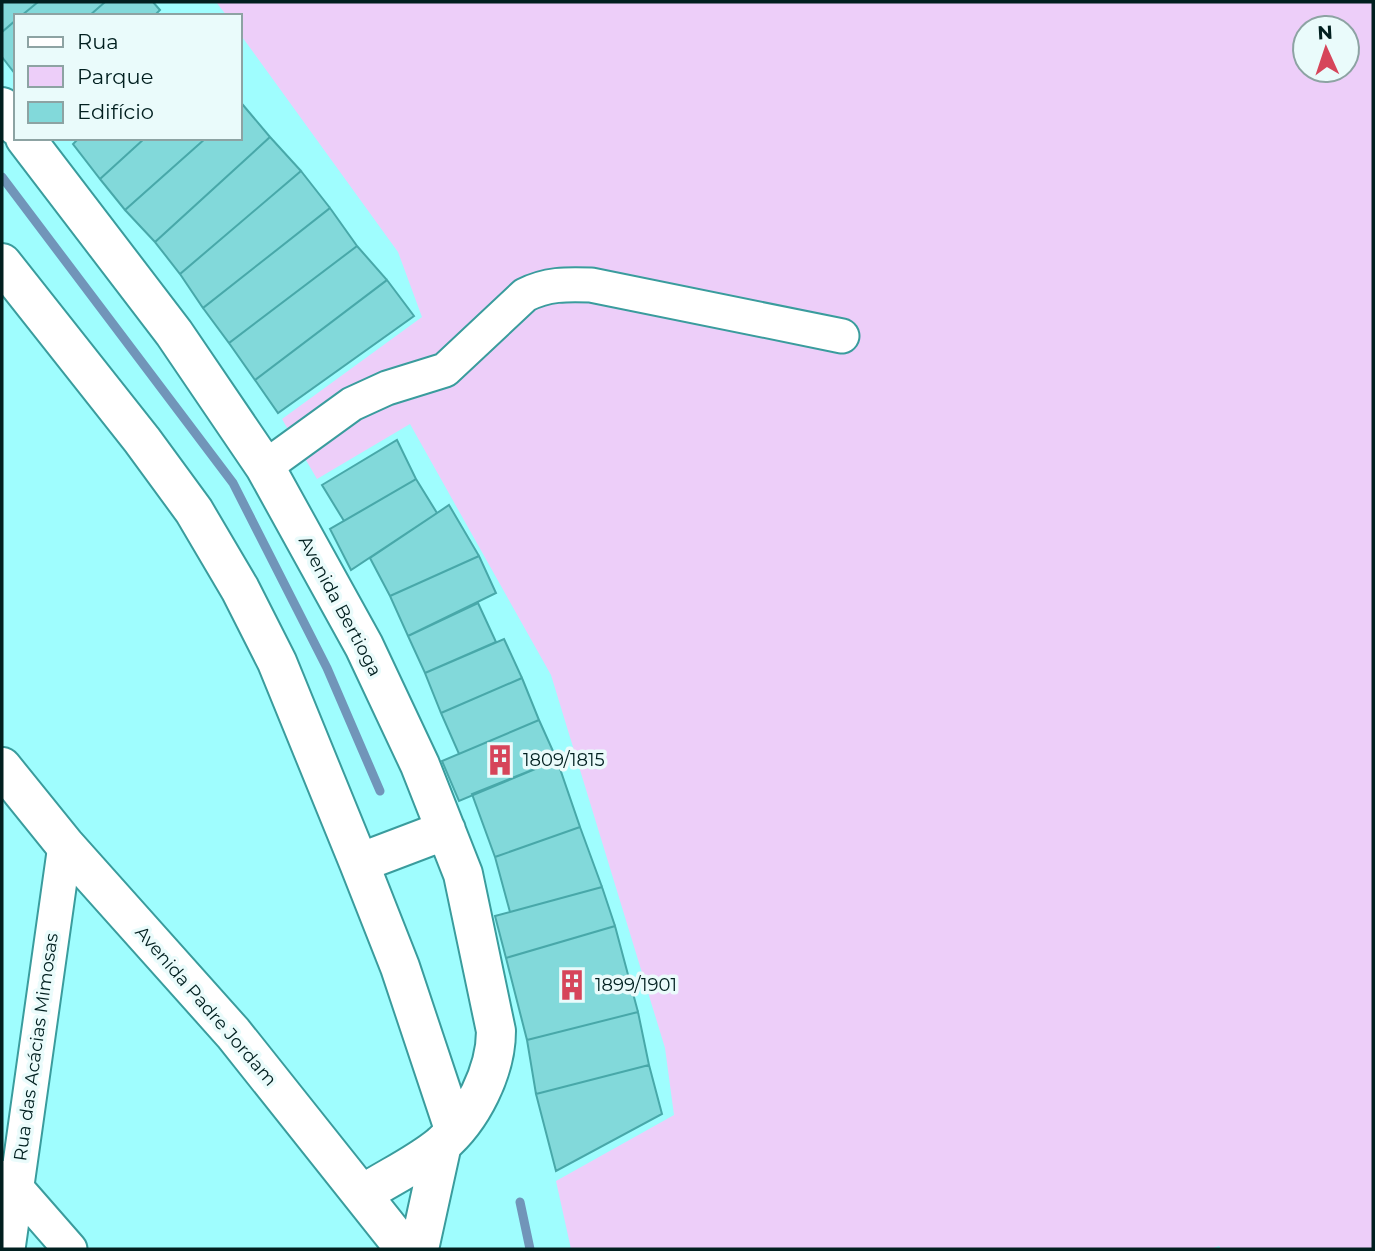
<svg xmlns="http://www.w3.org/2000/svg" width="1375" height="1251" viewBox="0 0 1375 1251" font-family="Montserrat,sans-serif">
<style>
.green{fill:#edcef9;fill-rule:evenodd}
.lines{fill:none;stroke-linecap:round;stroke-linejoin:round}
.stream{stroke:#7195b9;stroke-width:9}
.building{fill:#82d9da;stroke:#48a8a9;stroke-width:2}
.minor-casing{stroke:#3a9c9d;stroke-width:37}
.tertiary-casing{stroke:#3a9c9d;stroke-width:42}
.minor{stroke:#fff;stroke-width:33}
.tertiary{stroke:#fff;stroke-width:38}
.labels{text-anchor:middle;dominant-baseline:central;stroke-width:7;stroke-linejoin:round;paint-order:stroke}
.street-label{font-size:18px;fill:#011f1f;stroke:#eafbfb}
.poi-label{font-size:18px;fill:#011f1f;stroke:#eafbfb;text-anchor:start}
</style>
<rect width="100%" height="100%" fill="#9ffdfe"/>
<path class="green" d="M216,2H1373V1249H1221L1219,1246L1211,1249H571L556,1181L674,1115L665,1048L551,675L410,424L317,479L282,419L422,317L398,252L240,34V16H227ZM1305,28H1347V70H1305Z"/>
<g class="lines">
<path class="stream" d="M2,177L233,483L327,668L380,791
M520,1202L530,1249"/>
</g>
<path class="building" d="M2,2H38L21,16H16V20L2,32Z
M38,2H105L89,16H21Z
M105,2H153L160,10L154,16H89Z
M16,20V75L2,57V32Z
M243,105L270,137L155,242L125,210L206,138H240V108Z
M270,137L301,171L180,274L155,242Z
M79,138H145L100,179L73,144Z
M145,138H206L125,210L100,179Z
M301,171L330,208L203,308L180,274Z
M330,208L357,246L229,343L203,308Z
M357,246L387,280L255,380L229,343Z
M387,280L414,316L278,413L255,380Z
M397,440L416,479L344,521L322,485Z
M416,479L437,513L351,570L330,529Z
M449,505L479,556L390,596L370,558Z
M479,556L496,593L408,636L390,596Z
M478,603L496,642L425,673L408,636Z
M504,639L522,678L441,713L425,673Z
M522,678L539,720L459,754L441,713Z
M539,720L557,760L459,801L442,761Z
M557,760L580,827L495,857L472,794Z
M580,827L602,887L510,912L495,857Z
M602,887L615,926L506,958L495,916Z
M615,926L638,1012L527,1040L506,958Z
M638,1012L649,1065L536,1094L527,1040Z
M649,1065L662,1114L556,1171L536,1094Z"/>
<g class="lines">
<defs>
<path id="minor" d="M265,467L352,404L387,388L445,370L525,295C547,284 566,284 591,285L842,336
M7,1177L70,1249
M8,1249L65,845"/>
<path id="tertiary" d="M2,107L16,126
M25,138L174,333L265,467L364,646L420,765L463,874L496,1031C496,1071 472,1119 441,1145C418,1164 388,1178 363,1194
M2,263L142,440L194,511L240,589L277,662L359,863L400,967L454,1129
M2,767L65,845L233,1033L405,1249
M359,863L446,830
M419,1249L442,1144"/>
</defs>
<use href="#minor" class="minor-casing"/>
<use href="#tertiary" class="tertiary-casing"/>
<use href="#minor" class="minor"/>
<use href="#tertiary" class="tertiary"/>
</g>
<defs>
<symbol id="building-bare" viewBox="-9 -9 18 18"><path d="M-4-6H4V6H1V3H-1V6H-4ZM-2.5-4.3h1.7v1.8h-1.7ZM.8-4.3h1.7v1.8H.8ZM-2.5-1h1.7V.8h-1.7ZM.8-1h1.7V.8H.8Z" fill="#d6455a" stroke="#eafbfb" stroke-width="2.5" paint-order="stroke"/></symbol>
</defs>
<g fill-rule="evenodd">
<use href="#building-bare" x="478" y="738" width="44" height="44"/>
<use href="#building-bare" x="550" y="963" width="44" height="44"/>
</g>
<g class="labels">
<g class="street-label">
<text transform="translate(340 606) rotate(62)">Avenida Bertioga</text>
<text transform="translate(206 1006) rotate(49)">Avenida Padre Jordam</text>
<text transform="translate(36 1047) rotate(-82)">Rua das Acácias Mimosas</text>
</g>
<g class="poi-label">
<text x="523" y="760">1809/1815</text>
<text x="595" y="985">1899/1901</text>
</g>
</g>
<rect width="1375" height="1251" fill="none" stroke="#011f1f" stroke-width="7"/>
<rect x="14" y="14" width="228" height="126" fill="#eafbfb" stroke="#8da3a3" stroke-width="2"/>
<rect x="28" y="37" width="35" height="10" fill="#ffffff" stroke="#8da3a3" stroke-width="2"/>
<text x="77" y="49" font-size="21" fill="#011f1f">Rua</text>
<rect x="28" y="66" width="35" height="21" fill="#edcef9" stroke="#8da3a3" stroke-width="2"/>
<text x="77" y="84" font-size="21" fill="#011f1f">Parque</text>
<rect x="28" y="102" width="35" height="21" fill="#82d9da" stroke="#8da3a3" stroke-width="2"/>
<text x="77" y="119" font-size="21" fill="#011f1f">Edifício</text>
<g transform="translate(1326 49) rotate(357)"><circle r="33" fill="#eafbfb" stroke="#8da3a3" stroke-width="2"/>
<path d="M0-5L12 26L0 18L-12 26Z" fill="#d6455a"/>
<text y="-10" font-size="19" font-weight="bold" text-anchor="middle" fill="#011f1f">N</text>
</g>
</svg>
